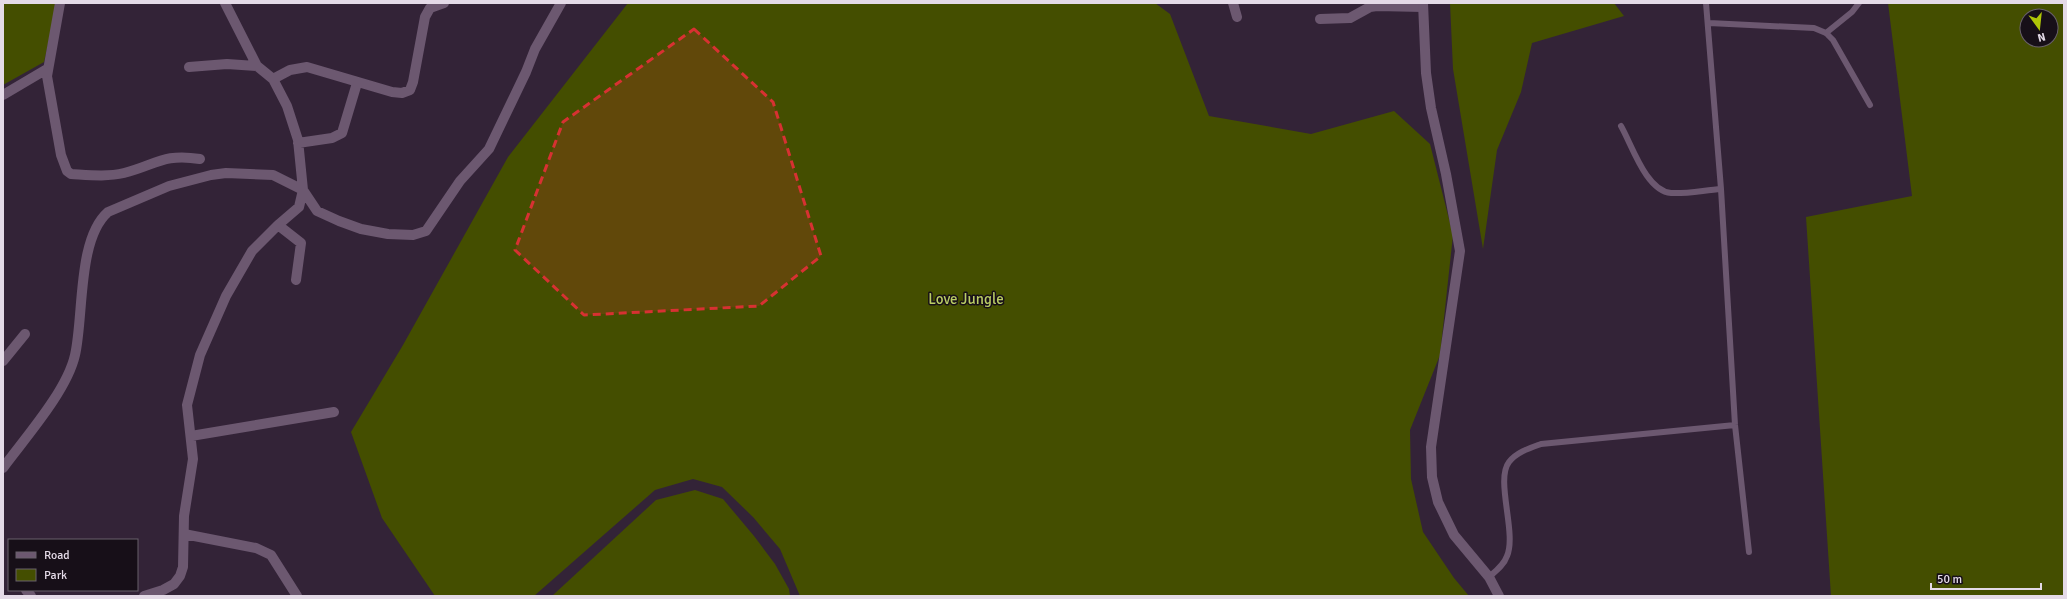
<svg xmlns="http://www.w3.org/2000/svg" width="2067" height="599" viewBox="0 0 2067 599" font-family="Signika,sans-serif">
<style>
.green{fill:#444e00;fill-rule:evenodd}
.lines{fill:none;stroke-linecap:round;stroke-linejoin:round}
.service{stroke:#6c5870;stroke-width:6}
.minor{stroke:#6c5870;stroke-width:10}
.tertiary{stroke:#6c5870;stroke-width:10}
.marked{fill:#d73132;fill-opacity:0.2;stroke:#d73132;stroke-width:3;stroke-dasharray:8 5;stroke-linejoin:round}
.labels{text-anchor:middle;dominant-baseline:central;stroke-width:3;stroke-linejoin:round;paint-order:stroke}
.park-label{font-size:15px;fill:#bacd65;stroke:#170f18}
</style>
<rect width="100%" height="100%" fill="#332337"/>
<path class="green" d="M3,3H57L44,62L3,85Z
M628,3H1155L1170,14L1209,116L1311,134L1394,111L1430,144L1453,235L1440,355L1410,430L1411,479L1423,532L1454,578L1469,596H800L780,549L753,517L722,487L693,479L655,490L534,596H435L382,518L351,432L403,345L508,157Z
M1450,3H1614L1624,16L1532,43L1521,92L1497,150L1483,249L1453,69Z
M1888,3H2064V596H1831L1806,217L1912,196ZM2027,16H2051V40H2027Z
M695,490L723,499L754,536L775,564L789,589L790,596H552L656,500Z"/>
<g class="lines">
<path class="service" d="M1706,3L1721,189L1735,425L1749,552
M1709,23L1814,28L1826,33L1833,40L1870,105
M1826,33L1852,12L1859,3
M1621,126C1632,145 1646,191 1671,193C1687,194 1705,190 1721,189
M1489,577C1496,571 1504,565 1507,556C1517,533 1495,480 1509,462C1517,452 1530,448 1541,444L1735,425"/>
<path class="minor" d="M60,3L47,76L61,155L67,171L71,174C89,175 107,177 124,173C156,165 163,153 200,159
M1233,3L1237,17
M1320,19L1350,18L1370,7L1377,6L1423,7
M189,67L227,64L257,66
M273,79L290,70L307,67L392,92L402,93L410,90L413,82L425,17L430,8L444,3
M3,95L47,69
M298,143L332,138L342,133L357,83
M278,225L301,243L296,280
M3,361L25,334
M191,436L334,412
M3,468C25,438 67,391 75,355C84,316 77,239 108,212L169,186L211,175L226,173L273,175L303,190L317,211L339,221L361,229L388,234L413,235L426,231L460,181L489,149L526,72L535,49L561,3
M184,534L256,548L271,555L297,596
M26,590L31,596
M144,596L163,590L174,584L180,576L183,567L184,516L193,459L187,405L200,355L226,296L252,251L278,225L299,207L303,190L298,140L287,106L273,79L257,66L225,3"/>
<path class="tertiary" d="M1423,3L1426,73L1431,108L1446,174L1460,251L1431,447L1432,477L1438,502L1454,535L1489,577L1499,596"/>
</g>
<path class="marked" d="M694,29L773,102L821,256L759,306L584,315L515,250L563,122Z"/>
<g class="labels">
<g class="park-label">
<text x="966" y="299">Love Jungle</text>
</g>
</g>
<rect width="2067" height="599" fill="none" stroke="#e4dae7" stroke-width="8"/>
<rect x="8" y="539" width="130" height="52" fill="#170f18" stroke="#69606b"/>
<rect x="16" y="552" width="20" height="6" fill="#6c5870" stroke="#69606b"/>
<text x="44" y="559" font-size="12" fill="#e4dae7">Road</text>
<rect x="16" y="569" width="20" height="12" fill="#444e00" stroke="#69606b"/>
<text x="44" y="579" font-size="12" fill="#e4dae7">Park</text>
<g transform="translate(2039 28) rotate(165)"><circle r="19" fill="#170f18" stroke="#69606b"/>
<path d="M0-3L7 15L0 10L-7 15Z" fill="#afc507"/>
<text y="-6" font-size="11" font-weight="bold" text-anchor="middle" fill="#e4dae7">N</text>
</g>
<path d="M1931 583v6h110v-6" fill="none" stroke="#e4dae7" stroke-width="2"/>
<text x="1937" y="583" font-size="12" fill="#e4dae7" stroke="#170f18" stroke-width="3" paint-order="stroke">50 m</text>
</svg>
